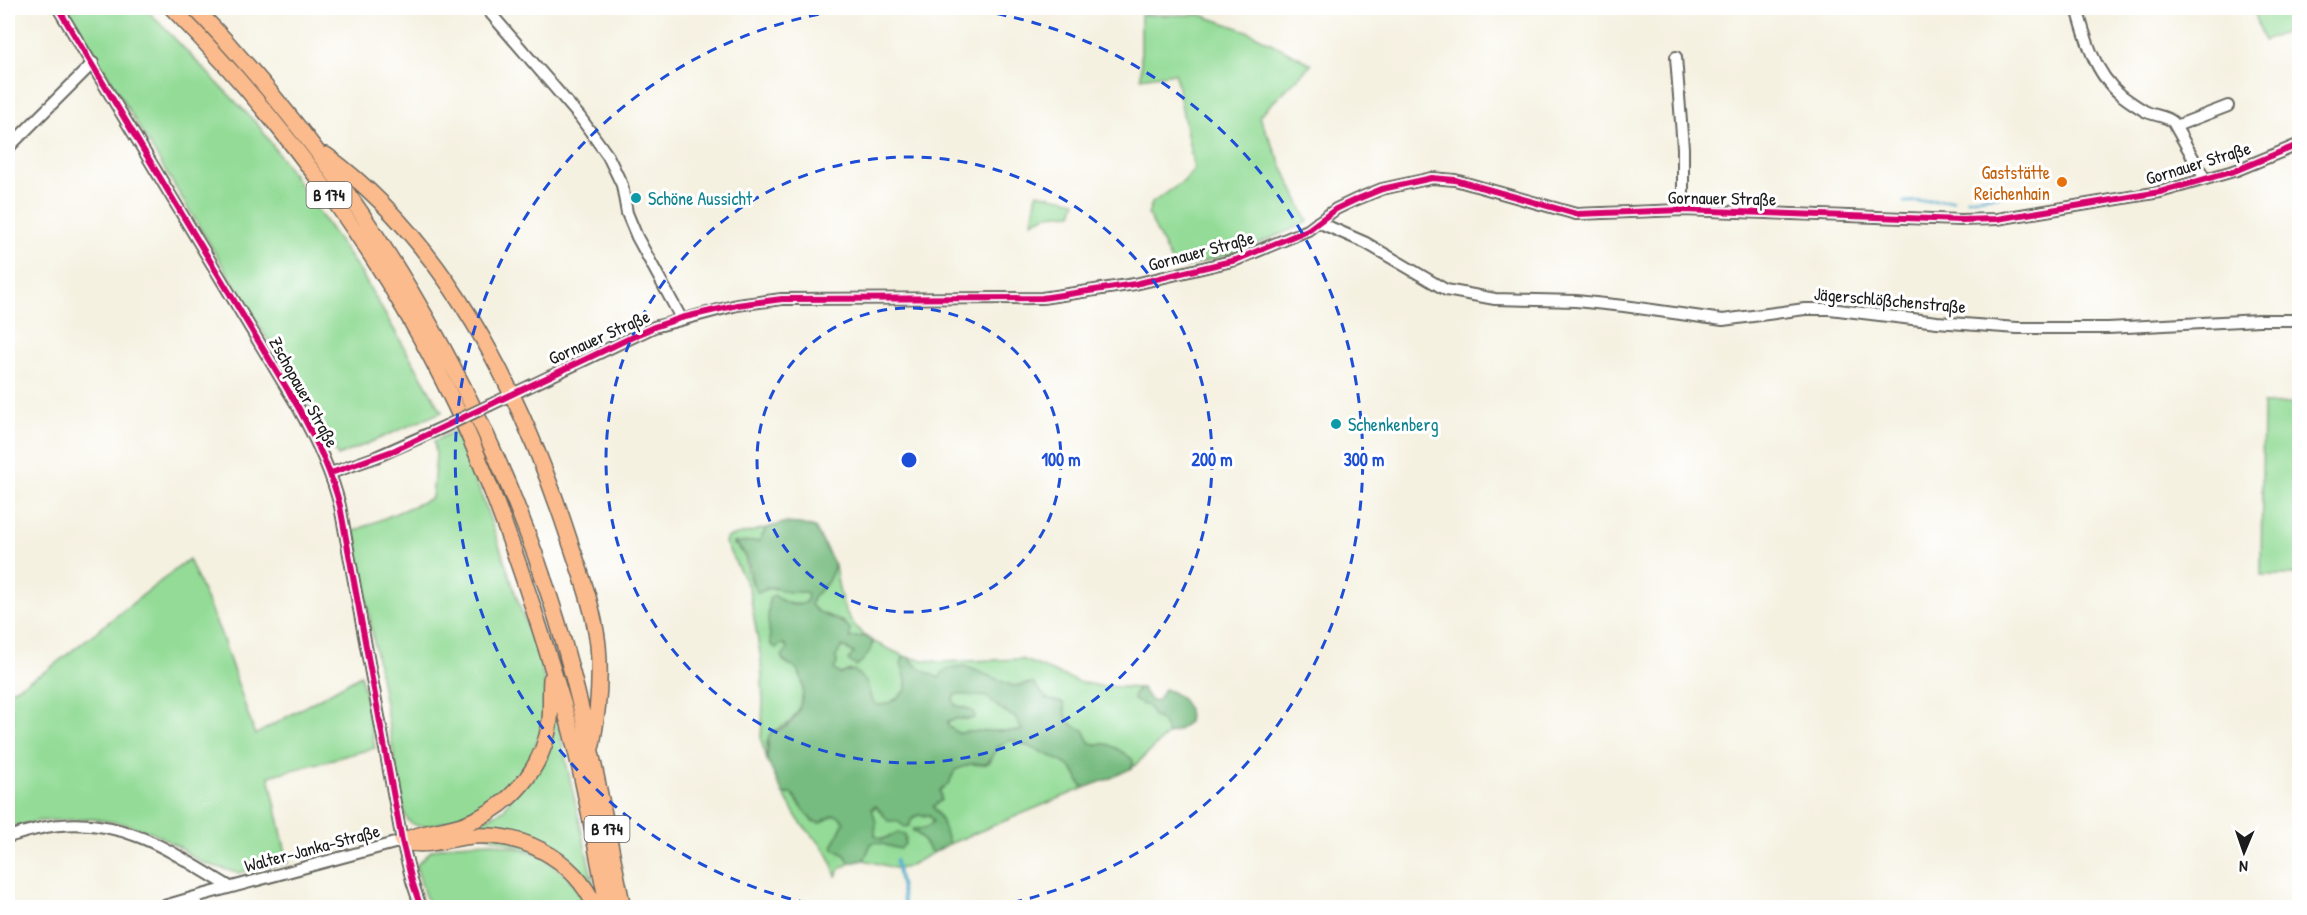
<svg xmlns="http://www.w3.org/2000/svg" width="2307" height="915" viewBox="0 0 2307 915" font-family="'Patrick Hand',sans-serif">
<style>
.green{fill:#93db96;stroke:#587c59;stroke-width:1.5}
.forest{fill:#76bb7f;stroke:#496c4e;stroke-width:1.5;fill-rule:evenodd}
.lines{fill:none;stroke-linecap:round;stroke-linejoin:round}
.stream{stroke:#4ba9ca;stroke-width:3}
.minor-casing{stroke:#686761;stroke-width:14}
.highway-casing{stroke:#686761;stroke-width:18}
.minor{stroke:#fff;stroke-width:10}
.highway{stroke:#fbbb8c;stroke-width:15}
.minor-bridge-casing{stroke:#686761;stroke-width:14;stroke-linecap:butt}
.minor-bridge{stroke:#fff;stroke-width:10}
.cycleway-casing{stroke:#fff;stroke-width:10}
.cycleway{stroke:#d6006c;stroke-width:6}
.ring{fill:none;stroke:#1d4ed8;stroke-width:3;stroke-dasharray:10 8}
.food-dot{fill:#e8710a;stroke:#fff;stroke-width:2}
.culture-dot{fill:#0f9aa8;stroke:#fff;stroke-width:2}
.labels{text-anchor:middle;dominant-baseline:central;stroke-width:6;stroke-linejoin:round;paint-order:stroke}
.shield{fill:#fff;stroke:#606060;stroke-width:1.5}
.shield-label{font-size:16px;font-weight:bold;fill:#1c1c1c}
.street-label{font-size:18px;fill:#1c1c1c;stroke:#fff}
.food-label{font-size:18px;fill:#c56008;stroke:#fff;text-anchor:end}
.culture-label{font-size:18px;fill:#0d838f;stroke:#fff;text-anchor:start}
.centre{fill:#1d4ed8;stroke:#fff;stroke-width:3}
.ring-label{font-size:18px;text-anchor:middle;font-weight:bold;fill:#1d4ed8;stroke:#fff;stroke-width:6;stroke-linejoin:round;paint-order:stroke}
</style>
<rect width="100%" height="100%" fill="#fff"/>
<filter id="ink" filterUnits="userSpaceOnUse"><feTurbulence type="fractalNoise" baseFrequency=".0167" numOctaves="2"/><feDisplacementMap in="SourceGraphic" scale="12" xChannelSelector="R" yChannelSelector="G"/><feConvolveMatrix kernelMatrix="1 2 1 2 8 2 1 2 1" color-interpolation-filters="sRGB"/></filter>
<filter id="wash" filterUnits="userSpaceOnUse"><feTurbulence type="fractalNoise" baseFrequency=".008" numOctaves="4" result="noise"/><feDisplacementMap in="SourceGraphic" scale="24" xChannelSelector="R" yChannelSelector="G"/><feGaussianBlur stdDeviation="1.35" result="paint"/><feColorMatrix in="noise" values="0 0 0 0 0 0 0 0 0 0 0 0 0 0 0 0 0 1.4 0 .05"/><feComposite in="paint" operator="in"/></filter>
<g filter="url(#wash)">
<rect width="100%" height="100%" fill="#f5f1e1"/>
<path class="green" d="M67,8H145L259,126L361,273L442,412L338,456Z
M2253,8H2299V26L2264,41Z
M1141,15H1201L1247,31L1312,64L1259,116L1308,222L1244,250L1183,268L1172,263L1148,214L1152,203L1184,181L1194,169L1175,73L1141,78Z
M1037,193L1076,201L1072,213L1047,215L1032,222Z
M2299,403V575H2261L2263,404Z
M455,431C481,489 501,550 521,610C531,637 546,668 545,698C543,755 508,808 450,821C434,824 414,833 405,816L354,531L432,498L436,455L434,441Z
M767,528L759,541L747,544L734,542L733,544C749,553 745,566 750,580C752,584 757,588 760,592C774,584 790,593 806,592L808,597L804,604H792L778,599L782,644L786,645L787,649L783,661L797,669C811,692 799,724 774,730L767,742V760L761,740L763,702L761,659L749,588L725,543L726,539L729,537Z
M189,559L221,634L255,735L361,675L375,748L269,776L288,863L238,873L200,862L179,847L154,833L125,824L94,819L38,821L8,828V692L46,671Z
M835,565C839,593 842,617 865,636L850,638L844,622L817,611L811,605C812,594 820,592 826,584C830,579 832,572 835,565Z
M872,641L904,656C898,668 909,677 906,690C899,697 882,714 873,702C870,698 870,692 867,688C863,681 856,676 850,670L840,674L834,669L837,662L836,657L842,646L854,654L848,659L873,644Z
M910,658L940,662L1022,659L1079,682L1100,686L1138,688L1134,694L1149,707L1153,716L1162,720L1168,734L1132,768L1133,763C1129,757 1113,745 1105,744C1099,744 1096,745 1090,743L1086,734C1071,727 1065,720 1064,703L1047,699L1037,687L1029,683L1013,686L964,666L939,678C927,672 917,670 910,658Z
M956,694L987,696L998,707L1017,719L1022,731H981L958,733L948,726V721L959,718L969,720L975,715L967,708L955,705L953,698Z
M556,716L595,891L577,868L466,828L504,810Z
M1010,739C1023,743 1062,760 1071,768C1078,774 1077,783 1084,788L949,844L938,814L933,807L941,800L940,790L949,783L955,770L970,764L983,765L990,762L998,747Z
M783,794H792L812,821L820,823L835,815L840,817L844,822L833,845L834,849L845,855L850,863L841,868L836,876C828,846 819,844 800,822C794,814 789,803 783,794Z
M876,806C891,821 888,820 910,822L916,815L932,817L933,821C928,829 922,829 914,829L913,831C924,836 924,846 933,853L907,867L898,869L864,860L871,844L875,842L896,848L905,844L906,837L896,833L888,838H878L875,835L872,810Z
M491,842L538,854L567,876L592,907H430L424,893L416,866L432,850L456,844Z"/>
<path class="forest" d="M784,523L800,524L815,528L835,565C832,572 830,579 826,584C820,592 812,594 811,605C820,617 839,618 850,628V638L865,636L872,641C872,651 864,661 856,666L848,660L854,653L842,646L836,657L837,664L834,669L840,674L854,670L867,683L871,699L877,705C891,705 896,699 906,690V679L901,663L904,656L910,658C917,670 927,672 939,678L944,671L954,667L965,666L1013,686L1033,683L1047,699L1064,703C1065,718 1069,726 1084,730L1090,743C1096,745 1100,744 1106,744C1111,744 1129,756 1133,760L1132,768L1111,778L1084,788C1077,783 1078,774 1071,768C1062,760 1023,743 1010,740L998,747L987,764H970L955,770L949,783L940,790L941,800L933,807L941,819L949,844L933,853C924,846 924,836 913,831V829C922,829 929,829 933,821L929,815C918,814 912,815 909,826L905,827L897,821H888L876,806L872,808L876,823L875,835L882,840L896,833L905,834V844L900,849L875,842L871,844L864,860L850,863L845,855L834,849L833,845L844,822L840,817L834,815L820,823L812,821L792,794H783L767,760L769,735C774,730 779,731 785,727C801,718 808,687 799,672C795,665 786,664 781,657L787,650L786,645L782,644L776,648L771,645L768,621L769,599L775,595C782,603 798,609 807,601L808,594L806,592H789L771,587L757,592C748,579 752,560 741,549C739,546 735,545 733,543L759,541L767,528ZM956,694L987,697L998,707L1017,719L1022,731H981L958,733L948,726V721C956,716 966,721 975,718C974,707 963,709 955,705L953,699Z
M1138,688H1142L1150,700L1154,702L1158,700L1164,689C1179,694 1192,704 1188,722L1180,729L1168,734L1162,721L1153,716L1149,707L1135,701L1133,698Z"/>
<g class="lines">
<path class="stream" d="M1967,199L2019,193
M1904,202L1953,200
M896,860L905,908"/>
</g>
</g>
<g filter="url(#ink)">
<g class="lines">
<defs>
<path id="minor" d="M58,8L298,407C316,439 331,470 340,506L402,841L412,881L421,908
M486,8L580,117L608,156L622,185L627,213L637,237L681,318
M2077,8C2085,37 2095,74 2120,94C2127,100 2135,105 2143,110C2152,116 2165,115 2173,122L2205,179
M1676,57L1683,148V210
M2176,126L2228,106
M8,148L93,63
M1318,222L1366,243L1446,290L1495,299L1576,301L1624,306L1723,320L1805,309H1830L1937,322L2017,328H2108L2259,320H2300
M490,405L654,327L737,305L782,299L1042,298L1135,284L1236,260L1308,230L1336,209L1355,200L1382,189L1432,178L1455,180L1576,214L1683,210L1961,220L1997,219L2160,192L2237,170L2300,144
M331,473L376,457L446,426
M8,837C25,832 43,826 61,825C129,819 176,855 230,887
M157,908L195,897
M197,908L195,897L402,841"/>
<path id="highway" d="M172,8C291,129 396,273 466,429C505,517 535,611 563,703C583,770 594,840 608,908
M195,8C361,181 486,390 557,620C586,714 603,811 623,908
M326,155C448,244 522,396 568,536C580,572 594,608 598,645C601,678 598,713 592,745
M402,841C422,832 443,831 464,824C509,808 544,769 550,720C551,707 550,693 551,679
M402,841C424,848 442,840 464,837C520,830 573,857 596,908"/>
</defs>
<use href="#minor" class="minor-casing"/>
<use href="#highway" class="highway-casing"/>
<use href="#minor" class="minor"/>
<use href="#highway" class="highway"/>
<defs>
<path id="minor-bridge" d="M446,426L490,405"/>
</defs>
<use href="#minor-bridge" class="minor-bridge-casing"/>
<use href="#minor-bridge" class="minor-bridge"/>
<defs>
<path id="cycleway" d="M58,8L298,407C316,439 331,470 340,506L402,841L412,881L421,908
M331,473L395,450L624,341L654,327L681,318L737,305L782,299L1042,298L1135,284L1236,260L1308,230L1336,209L1355,200L1382,189L1432,178L1455,180L1576,214L1683,210L1961,220L1997,219L2160,192L2237,170L2300,144"/>
</defs>
<use href="#cycleway" class="cycleway-casing"/>
<use href="#cycleway" class="cycleway"/>
</g>
</g>
<g class="ring">
<circle cx="909" cy="460" r="152"/>
<circle cx="909" cy="460" r="303"/>
<path d="M826 907A455 455 0 0 1 857 8M961 8A455 455 0 0 1 992 907"/>
</g>
<circle class="food-dot" cx="2062" cy="182" r="6"/>
<g class="culture-dot">
<circle cx="636" cy="198" r="6"/>
<circle cx="1336" cy="424" r="6"/>
</g>
<g class="labels">
<g class="shield">
<rect x="306.5" y="182" width="45" height="26" rx="4.5"/>
<rect x="584.5" y="816" width="45" height="26" rx="4.5"/>
</g>
<g class="shield-label">
<text x="329" y="195">B 174</text>
<text x="607" y="829">B 174</text>
</g>
<g class="street-label">
<text transform="translate(2198 163) rotate(-17)">Gornauer Straße</text>
<text transform="translate(1722 198) rotate(1)">Gornauer Straße</text>
<text transform="translate(1201 251) rotate(-15)">Gornauer Straße</text>
<text transform="translate(1890 300) rotate(5)">Jägerschlößchenstraße</text>
<text transform="translate(599 337) rotate(-24)">Gornauer Straße</text>
<text transform="translate(304 392) rotate(61)">Zschopauer Straße</text>
<text transform="translate(312 848) rotate(-15)">Walter-Janka-Straße</text>
</g>
<g class="food-label">
<text x="2050" y="172">Gaststätte<tspan x="2050" dy="21">Reichenhain</tspan></text>
</g>
<g class="culture-label">
<text x="648" y="198">Schöne Aussicht</text>
<text x="1348" y="424">Schenkenberg</text>
</g>
</g>
<circle cx="909" cy="460" r="9" class="centre"/>
<g class="ring-label">
<text x="1061" y="466">100 m</text>
<text x="1212" y="466">200 m</text>
<text x="1364" y="466">300 m</text>
</g>
<rect width="2307" height="915" fill="none" stroke="#fff" stroke-width="30"/>
<g transform="translate(2244 852) rotate(182)" stroke="#ffffff" stroke-width="4.5" paint-order="stroke">
<path d="M0-4.5L10 22L0 15L-10 22Z" fill="#1c1c1c"/>
<text y="-9" font-size="16" font-weight="bold" text-anchor="middle" fill="#1c1c1c">N</text>
</g>
</svg>
